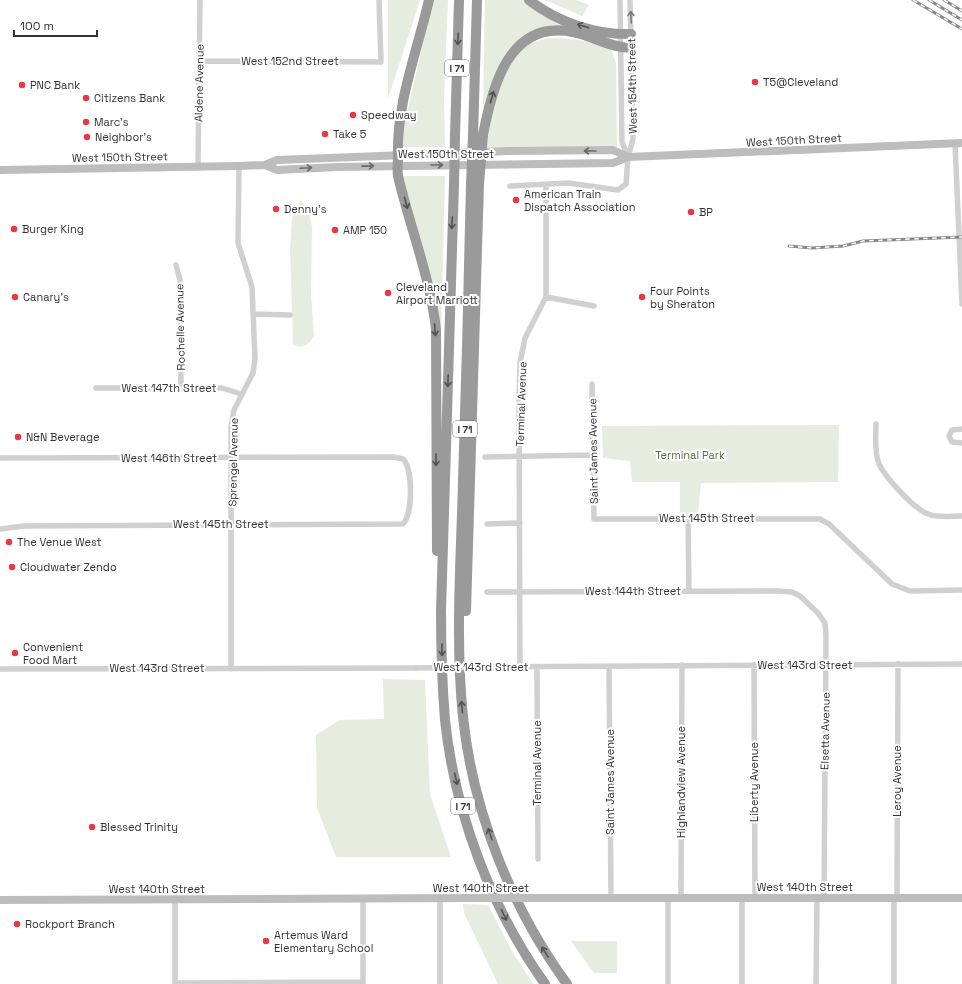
<svg xmlns="http://www.w3.org/2000/svg" width="962" height="984" viewBox="0 0 962 984" font-family="'Space Grotesk',sans-serif">
<style>
.green{fill:#e6ecdf}
.lines{fill:none;stroke-linecap:round;stroke-linejoin:round}
.street{stroke:#d0d0d0;stroke-width:5.5}
.secondary{stroke:#bdbdbd;stroke-width:8}
.highway{stroke:#9a9a9a;stroke-width:10}
.rail-casing{stroke:#888;stroke-width:3}
.rail{stroke:#fff;stroke-width:1.5;stroke-dasharray:4.5;stroke-linecap:butt}
.street-bridge{stroke:#d0d0d0;stroke-width:5.5}
.secondary-bridge{stroke:#bdbdbd;stroke-width:8}
.highway-bridge{stroke:#9a9a9a;stroke-width:10}
.oneway{stroke:#7a7a7a}
.oneway2{stroke:#525252}
.oneway3{stroke:#6a6a6a}
.poi-dot{fill:#e63946;stroke:#fff;stroke-width:1.5}
.labels{text-anchor:middle;dominant-baseline:central;stroke-width:4;stroke-linejoin:round;paint-order:stroke}
.shield{fill:#fff;stroke:#707070;stroke-width:1}
.shield-label{font-size:10px;font-weight:bold;fill:#333}
.street-label{font-size:11px;fill:#333;stroke:#fff}
.poi-label{font-size:11px;fill:#333;stroke:#fff;text-anchor:start}
.park-label{font-size:11px;fill:#56703f;stroke:#fff}
</style>
<rect width="100%" height="100%" fill="#fff"/>
<path class="green" d="M388,0H420L388,99Z
M433,0H448L444,98L445,147H403L404,126Z
M485,0H524L529,6L567,24L566,27C508,26 499,63 486,110L483,109Z
M545,0H576L589,5L582,16Z
M548,38C570,38 591,40 611,50L616,63L617,148L487,150C490,116 496,62 530,43C535,41 542,40 548,38Z
M403,176H445L441,331Z
M301,200L309,211L312,227L311,294L314,336L309,343L301,347L293,345L290,246C293,228 288,215 301,200Z
M839,425L838,482L701,483L698,514H680V482H632L630,461L603,458L602,426Z
M383,679L425,680L430,794L451,857H336L317,808L316,735L340,720L384,719Z
M463,904L488,905L513,953L533,984H498L464,913Z
M571,941H617V973H594Z"/>
<g class="lines">
<path class="street" d="M200,61L381,62L379,0
M955,143L962,304
M628,157L633,139L630,0
M198,166L200,0
M510,186L568,183L618,190L626,184L628,157L622,142L620,0
M176,265L180,280L181,389
M546,297L594,306
M255,314L290,315
M592,384L594,519H820L829,524L892,584L910,591L962,590
M96,388H222L241,394
M876,424C876,436 874,452 879,464C885,477 914,509 928,514C938,518 951,516 962,516
M962,429L952,430L949,436L952,442L962,443
M485,457L594,455
M0,458L393,457L403,459C413,468 413,514 403,524L24,526L0,529
M688,518L689,591
M487,524L520,523
M487,592L778,591L792,592L800,596L818,613L825,623L826,635L824,898
M754,665L755,898
M609,666L611,898
M483,667L962,664
M520,667L519,401L520,363L525,338L546,297V185
M537,667L538,859
M0,669L416,668
M231,669V427L234,410L253,373L255,359L252,287L238,243L239,166
M897,897L898,664
M681,898L682,665
M742,898V984
M440,899V984
M175,983L363,982
M175,984V899
M363,984V899
M668,984V898
M816,984L817,899
M894,984V897"/>
<path class="secondary" d="M265,165L277,170L337,167L613,163L628,157L962,143
M0,170L239,166L265,165L277,160L509,151L613,150L628,157
M541,898H962
M0,900L470,898"/>
<path class="highway" d="M429,0C417,52 396,104 398,158C398,163 397,170 398,176C410,227 430,277 436,329L437,551
M529,0C557,22 596,35 631,34
M483,135C492,87 509,19 573,32C593,36 611,48 631,48
M455,136L459,0
M473,136L477,0
M454,184L441,611C441,648 442,684 445,720C455,814 491,908 545,984
M471,184C469,283 466,383 463,482C461,560 455,639 463,717C473,812 511,907 567,984
M466,611L479,184"/>
<defs>
<path id="rail" d="M913,0L962,29
M929,0L962,20
M944,0L962,11
M789,246L812,248L843,246L863,241L962,237"/>
</defs>
<use href="#rail" class="rail-casing"/>
<use href="#rail" class="rail"/>
<path class="street-bridge" d="M416,668L483,667"/>
<path class="secondary-bridge" d="M470,898H541"/>
<path class="highway-bridge" d="M454,184L455,136
M471,184L473,136
M479,184L483,135"/>
</g>
<defs><path id="oneway-shaft" d="M-6 0H5M1.5-3L5.5 0L1.5 3" fill="none" stroke-width="1.6" stroke-linecap="round" stroke-linejoin="round"/></defs>
<use class="oneway" href="#oneway-shaft" transform="translate(631 17) rotate(-92)"/>
<g class="oneway2">
<use href="#oneway-shaft" transform="translate(583 26) rotate(-162)"/>
<use href="#oneway-shaft" transform="translate(458 39) rotate(92)"/>
<use href="#oneway-shaft" transform="translate(492 97) rotate(-74)"/>
<use href="#oneway-shaft" transform="translate(406 203) rotate(75)"/>
<use href="#oneway-shaft" transform="translate(452 223) rotate(92)"/>
<use href="#oneway-shaft" transform="translate(435 330) rotate(86)"/>
<use href="#oneway-shaft" transform="translate(448 381) rotate(92)"/>
<use href="#oneway-shaft" transform="translate(436 460) rotate(90)"/>
<use href="#oneway-shaft" transform="translate(442 650) rotate(89)"/>
<use href="#oneway-shaft" transform="translate(462 707) rotate(-95)"/>
<use href="#oneway-shaft" transform="translate(456 779) rotate(77)"/>
<use href="#oneway-shaft" transform="translate(490 834) rotate(-109)"/>
<use href="#oneway-shaft" transform="translate(504 915) rotate(64)"/>
<use href="#oneway-shaft" transform="translate(545 952) rotate(-122)"/>
</g>
<g class="oneway3">
<use href="#oneway-shaft" transform="translate(590 151) rotate(180)"/>
<use href="#oneway-shaft" transform="translate(437 165)"/>
<use href="#oneway-shaft" transform="translate(368 166) rotate(-1)"/>
<use href="#oneway-shaft" transform="translate(306 168) rotate(-3)"/>
</g>
<g class="poi-dot">
<circle cx="755" cy="82" r="4"/>
<circle cx="22" cy="85" r="4"/>
<circle cx="86" cy="98" r="4"/>
<circle cx="353" cy="115" r="4"/>
<circle cx="86" cy="122" r="4"/>
<circle cx="325" cy="134" r="4"/>
<circle cx="87" cy="137" r="4"/>
<circle cx="516" cy="200" r="4"/>
<circle cx="276" cy="209" r="4"/>
<circle cx="691" cy="212" r="4"/>
<circle cx="14" cy="229" r="4"/>
<circle cx="335" cy="230" r="4"/>
<circle cx="388" cy="293" r="4"/>
<circle cx="15" cy="297" r="4"/>
<circle cx="642" cy="297" r="4"/>
<circle cx="18" cy="437" r="4"/>
<circle cx="9" cy="542" r="4"/>
<circle cx="12" cy="567" r="4"/>
<circle cx="15" cy="653" r="4"/>
<circle cx="92" cy="827" r="4"/>
<circle cx="17" cy="924" r="4"/>
<circle cx="266" cy="941" r="4"/>
</g>
<g class="labels">
<g class="shield">
<rect x="445" y="60" width="24" height="16" rx="3"/>
<rect x="453" y="421" width="24" height="16" rx="3"/>
<rect x="451" y="798" width="24" height="16" rx="3"/>
</g>
<g class="shield-label">
<text x="457" y="68">I 71</text>
<text x="465" y="429">I 71</text>
<text x="463" y="806">I 71</text>
</g>
<g class="street-label">
<text x="290" y="61">West 152nd Street</text>
<text transform="translate(199 83) rotate(-89)">Aldene Avenue</text>
<text transform="translate(632 86) rotate(-91)">West 154th Street</text>
<text transform="translate(794 140) rotate(-3)">West 150th Street</text>
<text x="446" y="154">West 150th Street</text>
<text transform="translate(120 157) rotate(-1)">West 150th Street</text>
<text transform="translate(180 327) rotate(-91)">Rochelle Avenue</text>
<text x="169" y="388">West 147th Street</text>
<text transform="translate(521 404) rotate(-88)">Terminal Avenue</text>
<text transform="translate(593 451) rotate(-91)">Saint James Avenue</text>
<text x="169" y="458">West 146th Street</text>
<text transform="translate(233 462) rotate(-89)">Sprengel Avenue</text>
<text x="707" y="518">West 145th Street</text>
<text x="221" y="524">West 145th Street</text>
<text x="633" y="591">West 144th Street</text>
<text x="805" y="665">West 143rd Street</text>
<text x="481" y="667">West 143rd Street</text>
<text x="157" y="668">West 143rd Street</text>
<text transform="translate(825 731) rotate(-89)">Elsetta Avenue</text>
<text transform="translate(537 763) rotate(-90)">Terminal Avenue</text>
<text transform="translate(897 781) rotate(-90)">Leroy Avenue</text>
<text transform="translate(610 782) rotate(-90)">Saint James Avenue</text>
<text transform="translate(681 782) rotate(-90)">Highlandview Avenue</text>
<text transform="translate(754 782) rotate(-90)">Liberty Avenue</text>
<text x="805" y="887">West 140th Street</text>
<text x="481" y="888">West 140th Street</text>
<text x="157" y="889">West 140th Street</text>
</g>
<g class="poi-label">
<text x="763" y="82">T5@Cleveland</text>
<text x="30" y="85">PNC Bank</text>
<text x="94" y="98">Citizens Bank</text>
<text x="361" y="115">Speedway</text>
<text x="94" y="122">Marc's</text>
<text x="333" y="134">Take 5</text>
<text x="95" y="137">Neighbor's</text>
<text x="524" y="194">American Train<tspan x="524" dy="13">Dispatch Association</tspan></text>
<text x="284" y="209">Denny's</text>
<text x="699" y="212">BP</text>
<text x="22" y="229">Burger King</text>
<text x="343" y="230">AMP 150</text>
<text x="396" y="287">Cleveland<tspan x="396" dy="13">Airport Marriott</tspan></text>
<text x="650" y="291">Four Points<tspan x="650" dy="13">by Sheraton</tspan></text>
<text x="23" y="297">Canary's</text>
<text x="26" y="437">N&amp;N Beverage</text>
<text x="17" y="542">The Venue West</text>
<text x="20" y="567">Cloudwater Zendo</text>
<text x="23" y="647">Convenient<tspan x="23" dy="13">Food Mart</tspan></text>
<text x="100" y="827">Blessed Trinity</text>
<text x="25" y="924">Rockport Branch</text>
<text x="274" y="935">Artemus Ward<tspan x="274" dy="13">Elementary School</tspan></text>
</g>
<g class="park-label">
<text x="690" y="455">Terminal Park</text>
</g>
</g>
<path d="M14 30v6h83v-6" fill="none" stroke="#333333" stroke-width="2"/>
<text x="20" y="30" font-size="12" fill="#333333" stroke="#ffffff" stroke-width="3" paint-order="stroke">100 m</text>
</svg>
